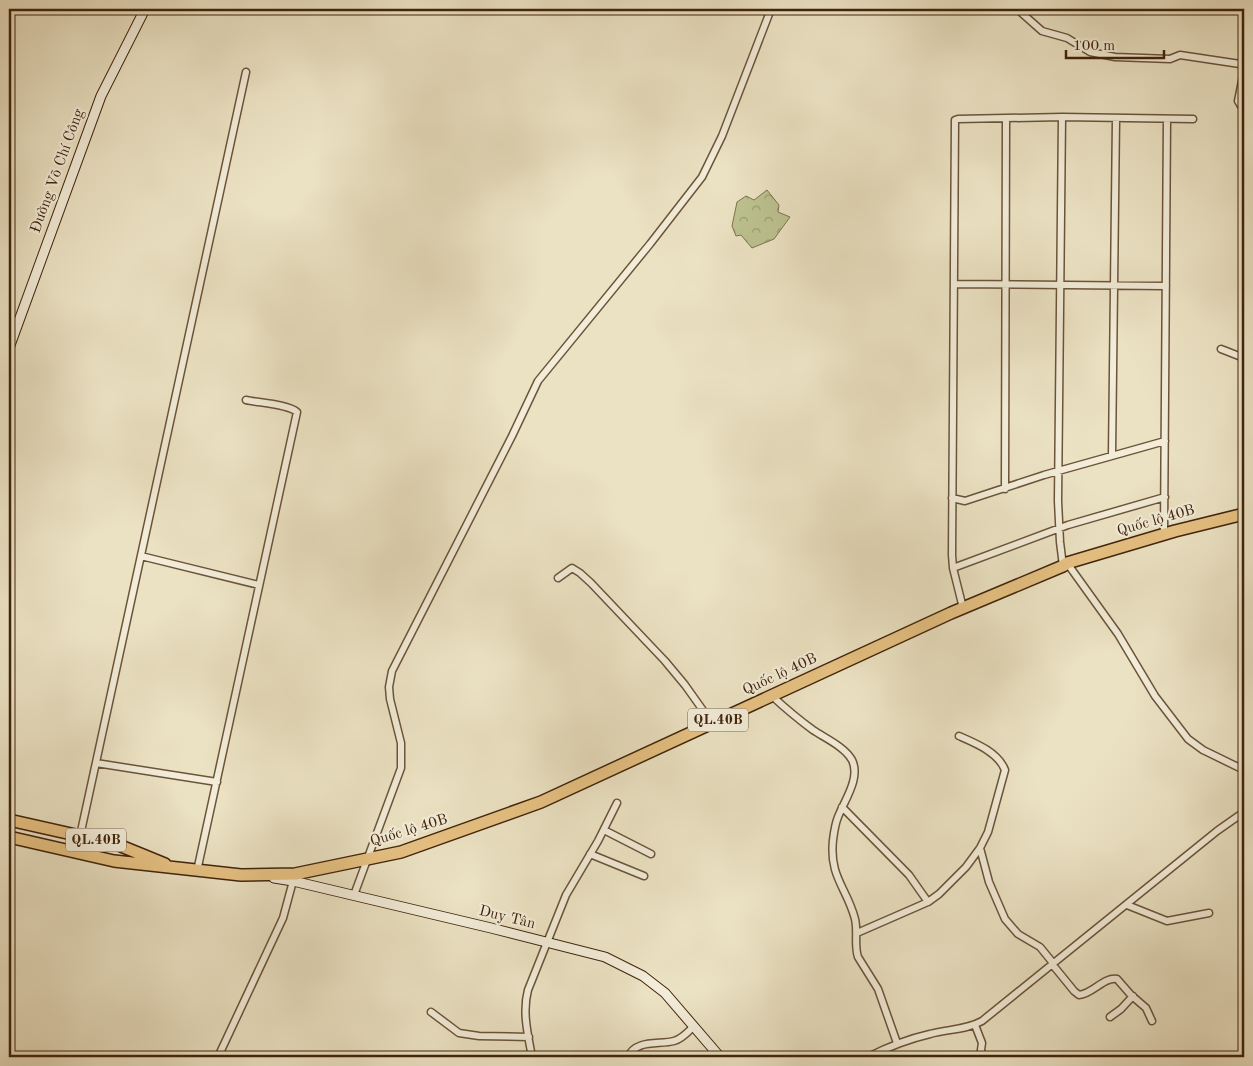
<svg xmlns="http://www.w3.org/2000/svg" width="1253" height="1066" viewBox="0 0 1253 1066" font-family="'Old Standard TT',serif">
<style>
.forest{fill:url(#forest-crowns);stroke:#7e734e}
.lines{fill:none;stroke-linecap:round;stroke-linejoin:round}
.street-casing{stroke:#6b543a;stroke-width:9}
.secondary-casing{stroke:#40240c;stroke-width:11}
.highway-casing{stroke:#40240c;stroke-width:14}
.street{stroke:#f2ecd8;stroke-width:6}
.secondary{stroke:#f2ecd8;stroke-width:9}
.highway{stroke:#e6c182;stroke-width:11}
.labels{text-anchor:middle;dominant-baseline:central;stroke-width:4.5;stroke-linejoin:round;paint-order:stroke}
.shield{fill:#f2ecd8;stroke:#756049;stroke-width:1}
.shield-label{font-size:14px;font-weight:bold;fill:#40240c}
.street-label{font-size:15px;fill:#40240c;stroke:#f2ecd8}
</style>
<defs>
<pattern id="forest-crowns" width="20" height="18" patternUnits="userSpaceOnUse" patternTransform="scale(1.25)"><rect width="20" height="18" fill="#bcc290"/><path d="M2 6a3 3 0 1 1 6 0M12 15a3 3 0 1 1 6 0" fill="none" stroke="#9a9d74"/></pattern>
</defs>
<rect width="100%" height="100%" fill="#ebe2c3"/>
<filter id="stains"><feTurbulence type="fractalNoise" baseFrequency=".004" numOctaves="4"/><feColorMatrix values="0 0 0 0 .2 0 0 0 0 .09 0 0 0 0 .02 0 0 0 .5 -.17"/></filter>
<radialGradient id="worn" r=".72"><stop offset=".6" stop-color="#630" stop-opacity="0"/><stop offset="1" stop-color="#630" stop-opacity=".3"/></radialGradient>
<path class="forest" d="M767,190L779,205L778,212L790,217L774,239L752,248L741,235L736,236L732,226L737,202L746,196L754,200Z"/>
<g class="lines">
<defs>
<path id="street" d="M1017,9L1042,31L1067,38L1090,52L1115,57L1170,59L1180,55L1240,64L1243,66L1244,71L1238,101L1241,106L1244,107
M1062,117L1058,501L1060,542L1063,566
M954,284L1166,286
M1221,349L1244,358
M1112,455L1116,119
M1005,489L1006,119
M952,498L965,501L1044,475L1165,441
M1164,534L1167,119
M141,556L259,585
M1067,563L1118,634L1155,696L1188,739L1203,750L1244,770
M953,568L1068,525L1165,497
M558,578L572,568L580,573L591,583L665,661L685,685L712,723
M963,608L953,568L952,555L955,120L958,119L1062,117L1193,119
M772,696C785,708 798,719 813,730C825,738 845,747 852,760C861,778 844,801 838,817C835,824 834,832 833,840C829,877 847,888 855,919C858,932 854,945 858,957L878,989L897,1043
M96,763L217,782
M842,807L909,875L928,902
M604,830L651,854
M80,836L246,72
M980,848L989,882L1005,919L1018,934L1040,947L1053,963
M590,854L644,876
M197,871L297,412C287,404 260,403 246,400
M354,895L401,768V743L390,699L389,687L392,671L512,436L538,381L650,244L702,177L722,136L771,9
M1127,905L1167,921L1209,913
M857,933L928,902L939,894L966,867L980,848L988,832L1005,770C998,752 975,743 959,736
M1052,964L1074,991L1079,995C1093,994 1103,977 1117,979L1131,995L1146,1008L1152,1021
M431,1012L459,1033L479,1036L529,1037
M1110,1017L1121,1009L1133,996
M975,1025L982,1043L980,1057
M218,1057L283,918L293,881
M532,1057C528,1035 522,1012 528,990L566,895L598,841L617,803
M628,1057C636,1039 659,1045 674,1041C682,1039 688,1032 693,1027
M868,1057C888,1047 908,1039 930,1034C948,1029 966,1030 982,1021L1217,831L1244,812"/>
<path id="secondary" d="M9,348L101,96L145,9
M274,878L293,881L491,928L605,957L643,976L665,993L720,1057"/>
<path id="highway" d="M9,820L116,844L165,864
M9,837L114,861L241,875L295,874L401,852L541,802L951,613L1063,566L1067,563L1175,531L1244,514"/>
</defs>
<use href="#street" class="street-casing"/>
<use href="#secondary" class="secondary-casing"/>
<use href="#highway" class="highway-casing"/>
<use href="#street" class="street"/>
<use href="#secondary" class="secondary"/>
<use href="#highway" class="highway"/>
</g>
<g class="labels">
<g class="shield">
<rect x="688" y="708.5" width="60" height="23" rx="4"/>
<rect x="66" y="828.5" width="60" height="23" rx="4"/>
</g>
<g class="shield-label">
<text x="718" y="720">QL.40B</text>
<text x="96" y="840">QL.40B</text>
</g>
<g class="street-label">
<text transform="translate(58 171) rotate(-70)">Đường Võ Chí Công</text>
<text transform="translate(1156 521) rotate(-16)">Quốc lộ 40B</text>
<text transform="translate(780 675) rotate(-25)">Quốc lộ 40B</text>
<text transform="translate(409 831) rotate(-17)">Quốc lộ 40B</text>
<text transform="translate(507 918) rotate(14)">Duy Tân</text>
</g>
</g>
<rect width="1253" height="1066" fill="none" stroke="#ebe2c3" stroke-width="30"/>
<rect x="10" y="10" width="1233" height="1046" fill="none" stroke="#40240c" stroke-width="2.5"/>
<rect x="15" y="15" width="1223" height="1036" fill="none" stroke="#40240c"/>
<path d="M1066 50v8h98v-8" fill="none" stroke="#40240c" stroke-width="2.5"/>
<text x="1073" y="50" font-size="15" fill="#40240c" stroke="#f2ecd8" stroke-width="4" paint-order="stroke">100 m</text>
<rect width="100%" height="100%" filter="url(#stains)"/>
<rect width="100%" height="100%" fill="url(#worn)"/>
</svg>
